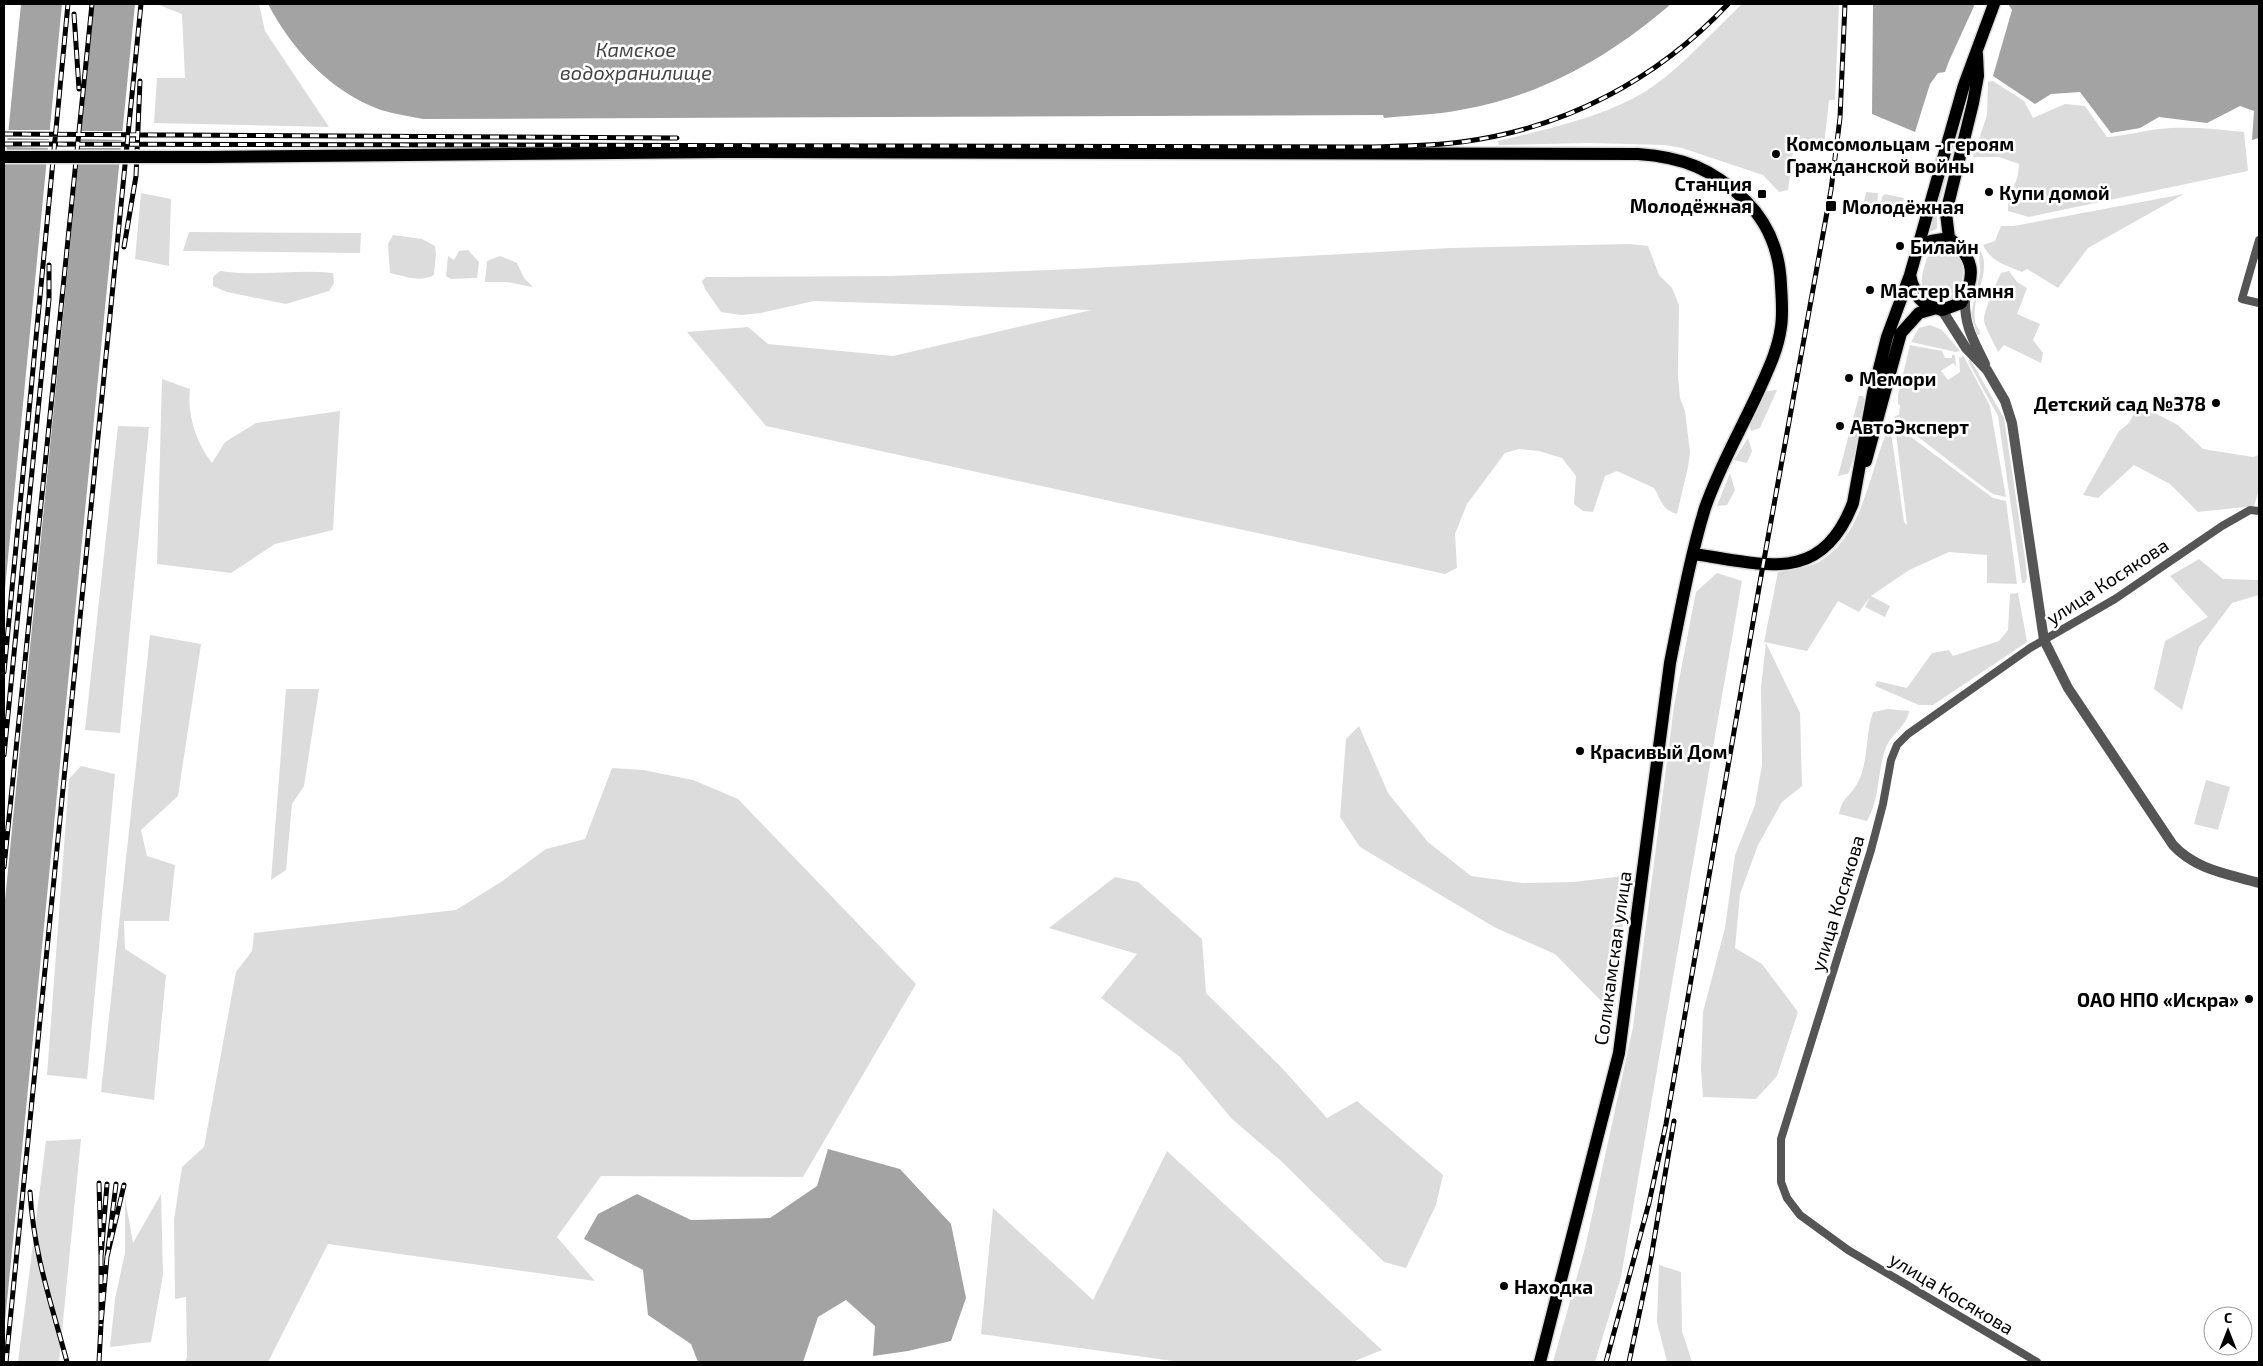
<svg xmlns="http://www.w3.org/2000/svg" width="2263" height="1366" viewBox="0 0 2263 1366" font-family="'Exo 2',sans-serif">
<style>
.green{fill:#dcdcdc}
.water{fill:#a3a3a3}
.pier{fill:#fff}
.lines{fill:none;stroke-linecap:round;stroke-linejoin:round}
.primary-casing{stroke:#dbdbdb;stroke-width:15}
.minor{stroke:#555;stroke-width:8}
.tertiary{stroke:#555;stroke-width:10}
.primary{stroke:#000;stroke-width:12}
.rail-casing{stroke:#000;stroke-width:5}
.rail{stroke:#fff;stroke-width:3;stroke-dasharray:9;stroke-linecap:butt}
.primary-bridge-casing{stroke:#dbdbdb;stroke-width:15;stroke-linecap:butt}
.primary-bridge{stroke:#000;stroke-width:12}
.poi-dot{fill:#000;stroke:#fff;stroke-width:2}
.labels{text-anchor:middle;dominant-baseline:central;stroke-width:5;stroke-linejoin:round;paint-order:stroke}
.poi-label{font-size:19px;font-weight:bold;fill:#000;stroke:#fff;text-anchor:start}
.street-label{font-size:19px;fill:#000;stroke:#fff}
.water-label{font-size:20px;font-style:italic;fill:#444;stroke:#fff}
</style>
<rect width="100%" height="100%" fill="#fff"/>
<path class="green" d="M156,4H259L265,31L329,127L154,123L157,78H185L182,14Z
M1742,4H1839L1835,100H1829L1824,146L1794,143L1788,190L1779,192L1763,175L1682,148L1665,145L1588,143L1499,145L1498,141C1547,129 1610,116 1652,87C1685,64 1713,31 1742,4Z
M1993,81L2024,101L2033,118L2065,104L2085,106L2107,137C2125,136 2141,131 2158,129C2188,126 2215,129 2244,132L2248,171L2029,217L2008,211V205L2018,175L2019,164L1999,157H1973L1987,115L1988,82Z
M1948,163H1950L1937,213V229L1929,232Z
M1866,192L1878,193L1877,209L1863,206Z
M141,193L171,199L169,266L135,259Z
M1885,194L1904,198L1901,210L1890,212L1879,210L1882,197Z
M2184,194L2088,248L2058,288L2027,269L2022,272C2006,265 1991,262 1983,245L1995,241L2001,226H2014Z
M189,232L361,233L360,253L183,251Z
M393,235L422,239L435,246L436,254L434,275C420,283 404,276 390,273L388,244Z
M1630,244L1648,246L1659,275L1672,288L1679,305L1678,377L1680,398L1685,411L1690,452L1688,467L1677,514C1661,509 1662,501 1654,488L1617,471L1605,476L1593,512L1583,511L1574,504L1576,476L1562,458L1539,451L1519,449L1505,453L1467,504L1455,534L1457,568L1445,574L766,426L687,332L748,327L768,344L893,356L1091,310L814,301L761,313L741,315L721,312L705,289L702,281L706,277L890,276L1074,269L1450,248Z
M1942,245H1948L1959,251C1980,314 1908,321 1924,268C1927,256 1930,249 1942,245Z
M1979,248C1994,271 1971,295 1975,320C1975,324 1979,330 1981,334L1977,335L1971,314L1980,273Z
M468,250L479,262L477,278L451,279L446,276L448,256L454,260L459,251Z
M500,256L517,263L524,278L533,287L507,282H485L487,261Z
M220,271C257,277 295,269 333,273L334,283L329,291L286,304L227,292L213,286V277Z
M2009,271L2017,282L2027,288L2017,314L2040,324L2033,340L2043,353L2041,363L2004,345L1998,352C1995,344 1983,325 1984,319C1984,312 1997,281 2001,273Z
M1930,325L1942,330L1960,351L1956,352L1911,342L1919,328Z
M1910,345L1942,351L1945,358H1952V355H1955L1956,367L1953,363L1941,371L1948,380L1960,372L1959,357L1962,358L1963,355L1990,406L2006,497L1993,494L1979,484L1895,419V416L1899,415L1900,405L1898,404V395Z
M1970,359L2004,418L2026,565L2027,578L2025,583H2022L1998,416L1968,361Z
M162,379L190,389C187,415 196,443 212,463L225,442L256,423L340,411L333,530L275,544L231,573L157,564Z
M1777,390L1760,428L1751,431L1749,424L1767,391Z
M1859,396H1863L1865,400C1858,424 1858,452 1848,474L1838,476Z
M2139,405L2178,425L2203,449L2253,457L2259,455V489L2254,506L2198,512L2170,484L2134,465L2098,498L2083,495L2119,431L2129,423Z
M1890,425L1904,522L1907,525L1895,425L1993,498L2006,501L2017,584L1987,583V555L1949,552L1909,570L1871,596L1890,606L1885,617L1865,607L1870,597L1859,612L1838,601L1807,651L1764,642L1778,572C1792,570 1810,568 1822,560C1866,531 1869,468 1890,425Z
M118,426L149,427L120,733L85,730Z
M1748,438L1752,451L1747,463L1734,460Z
M1730,473L1735,490L1727,505L1717,506Z
M2199,559L2223,579L2259,580V595L2232,603L2199,647L2182,710L2154,689L2165,641L2208,617L2170,576Z
M1717,573L1742,581L1621,1277L1595,1362H1553L1585,1248L1633,1027L1674,706L1696,592Z
M2018,593L2027,642L1933,705H1919L1875,686L1877,681L1907,688L1932,653L1949,650L1953,656L1999,641L2008,630L2010,594Z
M150,635L201,644L178,796L141,830L147,856L175,865L169,921H124L125,949L166,975L154,1100L101,1092Z
M1766,643L1800,713L1802,786L1782,802L1758,845L1740,894L1735,948L1762,964L1798,1012L1777,1076L1756,1099L1703,1097L1701,1069L1703,1012L1725,928L1735,855L1755,805L1762,765L1761,687Z
M286,689H319L304,786L292,804L286,870L271,880Z
M1888,709L1909,711C1907,727 1890,734 1885,750C1877,773 1880,799 1867,821L1839,814C1843,796 1849,798 1857,784C1869,763 1865,735 1873,712Z
M1359,726L1388,793L1428,842L1471,876L1522,883L1574,882L1631,875L1609,1009L1555,954L1496,928L1360,847L1340,817L1346,739Z
M81,766L115,774L87,1079L47,1075L69,779Z
M612,768L643,770L693,780L738,799L916,984L803,1177L601,1176L557,1237L595,1281L328,1244L268,1362H185L187,1357L186,1297L175,1299L174,1220L182,1167L204,1147L236,972L252,951L254,933L456,910L501,882L546,849L585,839Z
M2206,780L2230,787L2218,830L2194,824Z
M1115,877L1138,882L1202,939L1206,993L1281,1067L1327,1118L1357,1101L1443,1175L1436,1205L1406,1268L1384,1262L1280,1160L1232,1119L1180,1057L1101,998L1137,954L1049,928Z
M81,1139L59,1362H18L46,1141Z
M1167,1151L1382,1350L1352,1362H1180L981,1334L993,1208L1093,1300Z
M161,1194L163,1275L151,1342L110,1347L115,1299L125,1253V1198L133,1243Z
M1659,1265L1681,1272L1682,1331L1692,1362H1667L1657,1322Z"/>
<path class="water" d="M21,4H62L4,599V175Z
M94,4H135L4,1332V910Z
M268,4H1671C1611,56 1540,97 1460,110C1435,115 1410,115 1384,118L1383,115L423,119C409,116 395,114 381,110C331,92 292,50 268,4Z
M1873,4H1975L1949,61L1945,72L1938,73L1930,84L1915,132L1872,114Z
M2008,4H2259V138L2252,140L2254,111L2240,106L2207,123L2159,117L2140,128L2111,133L2080,92L2051,94L2035,104L1993,76L2012,10Z
M828,1149L900,1169L951,1224L966,1298L951,1341L908,1351L873,1356L875,1326L846,1300L818,1317L803,1362H698L691,1344L648,1315L643,1270L584,1239L598,1214L637,1194L691,1220L770,1218L817,1186Z"/>
<path class="pier" d="M6,130H52V139L5,138Z
M79,131H125V140L78,139Z
M5,140H51V148L4,147Z
M78,141H124V148H78Z"/>
<g class="lines">
<defs>
<path id="primary" d="M207,157L722,152L1638,154C1683,157 1713,169 1746,201C1769,224 1780,254 1781,286C1782,300 1783,314 1781,327C1778,349 1769,368 1760,388C1742,428 1719,467 1705,508C1690,557 1680,613 1670,663L1619,1053L1540,1362
M1949,238L1946,213L1973,103L1978,76L1977,54
M1916,253L1931,241L1949,238C1974,257 1977,275 1961,303L1942,310L1926,305L1919,298L1912,283L1910,275L1964,85L1994,4
M1866,461L1901,333L1919,313L1933,309
M1694,554C1764,564 1821,586 1853,503L1873,393L1887,337L1910,275"/>
</defs>
<use href="#primary" class="primary-casing"/>
<path class="minor" d="M2259,240L2242,299L2259,303
M2037,1362L1848,1250L1800,1215L1787,1198L1781,1182V1139L1871,850L1883,804L1891,760L1897,745L1908,734L2030,648L2115,599L2222,526L2250,510L2259,511"/>
<path class="tertiary" d="M1965,297C1964,326 1973,339 1985,364
M1942,310L1966,348L1987,370L2005,401L2012,423L2044,640L2068,688L2173,845C2196,870 2228,874 2259,883"/>
<use href="#primary" class="primary"/>
<defs>
<path id="rail" d="M74,14L79,89
M4,134L677,138
M4,144L1370,147C1401,146 1431,146 1461,142C1564,129 1658,79 1728,4
M124,247L136,176L140,81
M4,672L68,4
M4,755L49,299V265
M4,867L92,4
M99,1183L101,1257L107,1184
M116,1184L107,1257L124,1185
M30,1192C34,1256 51,1302 67,1362
M101,1257V1324L107,1257
M6,1362L141,4
M99,1362L101,1324
M1606,1362L1649,1203L1666,1124L1760,582L1831,190L1840,118L1845,4
M1629,1362L1651,1258L1674,1121"/>
</defs>
<use href="#rail" class="rail-casing"/>
<use href="#rail" class="rail"/>
<defs>
<path id="primary-bridge" d="M4,157H207"/>
</defs>
<use href="#primary-bridge" class="primary-bridge-casing"/>
<use href="#primary-bridge" class="primary-bridge"/>
</g>
<g class="poi-dot">
<circle cx="1776" cy="154" r="5"/>
<circle cx="1989" cy="192" r="5"/>
<rect x="1757" y="189" width="10" height="10" rx="2.5"/>
<rect x="1825" y="200" width="12" height="12" rx="2.5"/>
<circle cx="1900" cy="246" r="5"/>
<circle cx="1870" cy="290" r="5"/>
<circle cx="1849" cy="378" r="5"/>
<circle cx="2216" cy="403" r="5"/>
<circle cx="1840" cy="426" r="5"/>
<circle cx="1580" cy="751" r="5"/>
<circle cx="2249" cy="999" r="5"/>
<circle cx="1504" cy="1286" r="5"/>
</g>
<g class="labels">
<g class="poi-label">
<text x="1786" y="143">Комсомольцам - героям<tspan x="1786" dy="22">Гражданской войны</tspan></text>
<text x="1752" y="183" text-anchor="end">Станция<tspan x="1752" dy="22">Молодёжная</tspan></text>
<text x="1999" y="192">Купи домой</text>
<text x="1842" y="206">Молодёжная</text>
<text x="1910" y="246">Билайн</text>
<text x="1880" y="290">Мастер Камня</text>
<text x="1859" y="378">Мемори</text>
<text x="2206" y="403" text-anchor="end">Детский сад №378</text>
<text x="1850" y="426">АвтоЭксперт</text>
<text x="1590" y="751">Красивый Дом</text>
<text x="2239" y="999" text-anchor="end">ОАО НПО «Искра»</text>
<text x="1514" y="1286">Находка</text>
</g>
<g class="street-label">
<text transform="translate(2107 581) rotate(-33)">улица Косякова</text>
<text transform="translate(1837 903) rotate(-73)">улица Косякова</text>
<text transform="translate(1612 958) rotate(-82)">Соликамская улица</text>
<text transform="translate(1952 1293) rotate(31)">улица Косякова</text>
</g>
<g class="water-label">
<text x="636" y="49">Камское<tspan x="636" dy="23">водохранилище</tspan></text>
</g>
</g>
<rect width="2263" height="1366" fill="none" stroke="#000000" stroke-width="10"/>
<g transform="translate(2228 1331)"><circle r="24" fill="#ffffff" stroke="#999999"/>
<path d="M0-4L9 19L0 12L-9 19Z" fill="#000000"/>
<text y="-8" font-size="14" font-weight="bold" text-anchor="middle" fill="#000000">С</text>
</g>
</svg>
